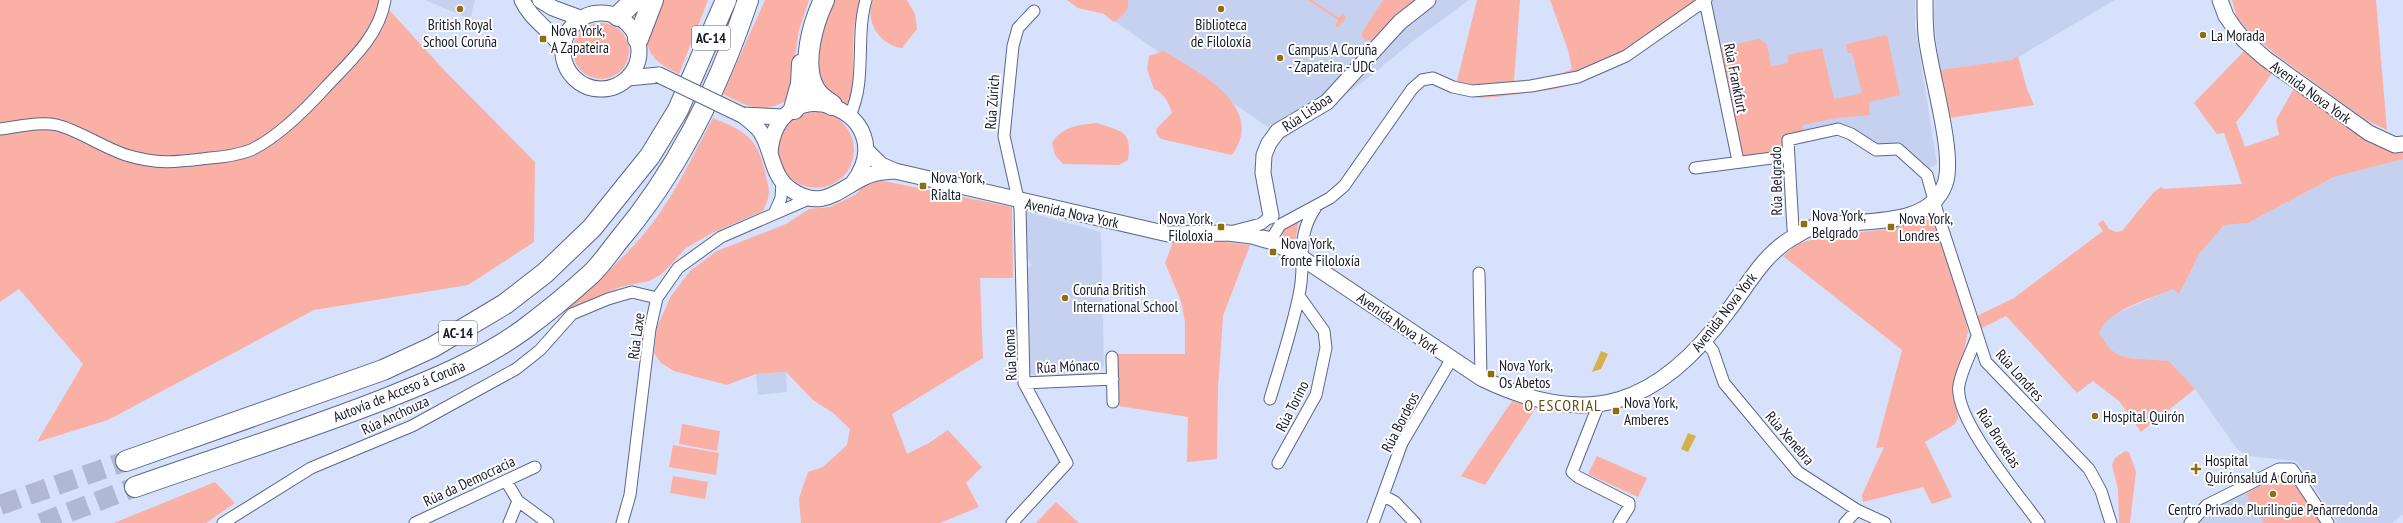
<svg xmlns="http://www.w3.org/2000/svg" width="2403" height="523" viewBox="0 0 2403 523" font-family="'PT Sans Narrow',sans-serif">
<style>
.built{fill:#c6d1ef}
.green{fill:#fab0a5}
.water{fill:#d6b04d}
.lines{fill:none;stroke-linecap:round;stroke-linejoin:round}
.highway-tunnel{stroke:#b0b9d1;stroke-width:20;stroke-dasharray:20 10;stroke-linecap:butt}
.street-casing{stroke:#59678c;stroke-width:13}
.secondary-casing{stroke:#59678c;stroke-width:17}
.highway-casing{stroke:#59678c;stroke-width:22}
.street{stroke:#fff;stroke-width:11}
.secondary{stroke:#fff;stroke-width:15}
.highway{stroke:#fff;stroke-width:20}
.secondary-bridge-casing{stroke:#59678c;stroke-width:17;stroke-linecap:butt}
.secondary-bridge{stroke:#fff;stroke-width:15}
.poi-dot{fill:#8d6e11;stroke:#fff;stroke-width:1.5}
.labels{text-anchor:middle;dominant-baseline:central;stroke-width:4;stroke-linejoin:round;paint-order:stroke}
.shield{fill:#fff;stroke:#5b5f69;stroke-width:1}
.shield-label{font-size:14px;font-weight:bold;fill:#151a29}
.poi-label{font-size:15px;fill:#151a29;stroke:#fff;text-anchor:start}
.street-label{font-size:15px;fill:#151a29;stroke:#fff}
.neighbourhood-label{font-size:16px;letter-spacing:1px;fill:#634d11;stroke:#fff}
</style>
<rect width="100%" height="100%" fill="#d7e1fb"/>
<path class="built" d="M425,0H475L470,19Z
M1095,0H1469L1413,41L1372,75L1285,139L1104,14Z
M1713,0H1915V25L1937,164L1928,169L1904,153L1877,148L1846,130L1742,157L1710,3Z
M1935,0H2115L2013,60L1940,70L1934,22Z
M2403,159V514L2392,523H2337L2302,468L2295,461L2248,456L2237,449L2195,389L2169,361L2129,358L2119,355L2110,349L2099,333L2102,325L2115,314L2173,289L2179,294L2200,253L2224,225L2248,223L2334,177Z
M1027,212L1101,232L1104,366L1096,374L1036,377L1030,373L1025,271L1031,265L1026,254L1024,216Z
M786,372L787,392L758,395L756,374Z
M2280,473L2288,474L2296,480L2324,523H2196L2211,509Z"/>
<path class="green" d="M0,0H380L445,71L535,162L534,242L468,285L314,310L108,420L37,442L83,364L19,289L0,302Z
M660,0H708L679,74C664,66 650,60 647,42Z
M765,0H809L799,30L788,99C763,116 747,106 723,94Z
M833,0H861C849,31 854,66 853,98L846,105C838,101 826,97 822,87C810,59 822,26 833,0Z
M873,0H907L915,14L917,29L902,48C880,45 864,21 873,0Z
M1067,0H1128C1130,11 1122,16 1114,22L1104,14L1078,8Z
M1308,0H1312L1339,18L1343,13L1346,18L1339,27H1335L1338,20Z
M1383,0H1414L1394,16L1373,39L1365,41L1361,34Z
M1477,0H1520L1514,81L1550,79L1572,69L1568,50L1550,0H1713L1619,66L1582,81L1555,89L1496,97L1480,98L1454,93Z
M2232,0H2376L2387,130L2366,120L2274,53L2249,31L2237,18Z
M573 51a28 28 0 1 1 56 0a28 28 0 1 1-56 0Z
M1887,35L1900,95L1869,102L1870,115L1837,118L1802,125L1804,135L1784,152L1742,157L1717,48L1759,39L1767,44L1771,66L1788,63V55L1822,48L1834,99L1862,93L1852,53H1848L1846,44Z
M1164,51C1199,73 1267,106 1232,155L1161,139L1156,133L1157,128L1172,113C1169,103 1164,93 1154,89L1147,69L1149,56Z
M2244,51L2273,72L2244,113L2236,122L2245,147L2279,135L2276,120L2294,88L2366,140L2403,151V159L2334,177L2248,223L2224,225L2200,253L2179,294L2173,289C2151,299 2108,309 2099,333L2110,349L2119,355L2129,358L2169,361L2195,389L2141,432L2119,401L2093,381L2077,393L2006,316L1980,329L1977,316L2014,298L2103,231L2098,224L2103,220L2109,229L2116,232L2122,231L2153,193L2161,187L2164,189L2242,184L2224,133L2217,134L2194,103Z
M2018,56L2027,89L2034,105L1949,118L1940,70L2012,60Z
M778 150a38 38 0 1 1 76 0a38 38 0 1 1-76 0Z
M713,118C745,131 757,137 765,172C769,191 772,192 763,211L712,233L686,248L662,274L649,281L620,287L564,311C592,287 619,263 643,235C672,201 692,157 713,118Z
M1097,123C1123,132 1132,130 1128,160L1119,165L1063,164L1055,155L1052,143C1062,126 1079,125 1097,123Z
M884,181L1012,207L1013,278H980L983,358L892,414L907,454L929,443L948,430L982,467L966,483L979,507L940,523H801L799,498L808,472L823,467L847,445L850,429L833,413L813,400L786,372L756,374L727,385L674,371L661,363L654,353L657,327L671,296L690,271L717,251L786,224L809,209L830,207L855,195L867,183Z
M1299,219L1295,243L1285,239L1281,232L1282,229Z
M1930,219L1938,233L1959,292L1968,331L1955,397L1958,418L1955,424L1925,442L1952,497L1932,504L1923,487L1863,502L1862,495L1884,447L1876,448L1902,350L1783,256L1798,244L1820,237L1888,229Z
M1218,241L1250,245L1223,316L1218,388L1217,459L1187,462L1188,417L1119,406L1117,354H1185V322L1181,301L1165,263L1173,242Z
M1512,401L1536,408L1485,485L1461,476Z
M682,424L720,431L717,451L679,444Z
M673,445L719,453L716,475L669,467Z
M2125,451L2129,452L2136,472L2130,523H2119L2118,489L2112,465L2115,458Z
M1597,456L1647,478L1638,497L1588,474Z
M673,476L708,482L705,499L670,493Z
M2280,476C2300,477 2313,508 2323,523H2264L2246,494Z
M215,482L235,503L206,523H114Z
M1056,502L1079,523H1036Z"/>
<path class="water" d="M1601,351L1608,354L1601,369L1592,372Z
M1688,433L1696,436L1688,452L1681,449Z"/>
<g class="lines">
<path class="highway-tunnel" d="M0,505L126,461
M41,523L135,487"/>
<defs>
<path id="street" d="M1705,1L1738,161
M850,115C867,80 855,37 866,0
M0,129C18,127 39,121 57,125C78,130 104,148 126,155C159,165 177,162 210,158C223,157 238,155 251,150C278,137 305,110 325,88C349,62 379,37 385,0
M1695,168L1788,156
M774,214L781,198L782,182
M1234,231L1261,224L1271,216
M1798,235L1793,229L1788,140L1838,129L1851,134L1876,150L1898,149L1927,175L1939,218L1986,362L2089,469L2101,491L2111,523
M1263,236L1272,238L1280,225L1330,198L1344,186L1412,89L1422,80L1433,78L1453,87L1472,91L1531,86L1578,77L1626,56L1706,0
M1479,273L1481,378
M1976,339C1971,353 1962,369 1959,385C1953,418 2019,495 2039,523
M1705,341L1713,351L1724,383L1798,472L1857,510L1885,523
M1112,357L1113,402
M1024,383L1113,379
M1270,399C1280,365 1292,330 1299,295C1307,261 1294,239 1316,207
M1598,406L1572,472L1578,477L1629,503V507L1619,523
M1278,463L1316,395L1326,348L1324,331L1299,296
M506,481L518,501L548,523
M1384,496L1395,502L1415,523
M223,523L311,468L412,426L516,369L540,350L572,314L608,299L632,292L657,298
M415,523L535,467
M509,523L518,501
M622,523L630,495L650,329L657,298L678,268L721,237L811,198
M1012,523L1067,463L1024,383L1020,208L1004,136L1013,46L1018,28L1034,11
M1373,523L1402,443L1451,360
M1845,523L1857,510
M2190,523L2207,505L2279,469H2292L2328,523"/>
<path id="secondary" d="M522,0C531,20 551,30 563,49
M540,0L553,8L580,18
M2220,0L2226,16L2235,29L2244,40L2266,59L2369,133L2395,145L2403,144
M563 51a38 38 0 1 1 76 0a38 38 0 1 1-76 0Z
M628,78L659,75
M742,115C750,121 759,127 763,136C773,154 772,176 790,189C822,212 839,189 865,177C875,172 884,172 895,171
M742,115L784,117
M866,150L881,165L895,171L1168,234L1228,233L1252,236L1273,242L1302,258L1481,378C1589,431 1659,405 1728,311C1748,285 1763,255 1792,238C1798,235 1804,230 1811,228C1852,217 1928,232 1945,184C1956,154 1929,70 1926,34C1925,23 1925,11 1925,0
M770,153C777,62 906,112 853,183
M1271,216L1263,173L1264,155L1269,143L1278,131L1327,102L1400,22L1428,0"/>
<path id="highway" d="M824,0C813,23 801,64 814,88C818,96 824,100 832,105
M618,16L635,0
M638,39L653,0
M794,109L801,84L802,64
M126,461L383,370L433,347L505,304L545,273L592,228L650,156L678,110L726,0
M135,487C217,458 300,432 382,400C430,381 480,361 523,330C546,313 569,294 590,275C601,265 610,251 619,240C678,170 719,87 748,0"/>
</defs>
<use href="#street" class="street-casing"/>
<use href="#secondary" class="secondary-casing"/>
<use href="#highway" class="highway-casing"/>
<use href="#street" class="street"/>
<use href="#secondary" class="secondary"/>
<use href="#highway" class="highway"/>
<defs>
<path id="secondary-bridge" d="M659,75L742,115"/>
</defs>
<use href="#secondary-bridge" class="secondary-bridge-casing"/>
<use href="#secondary-bridge" class="secondary-bridge"/>
</g>
<g class="poi-dot">
<circle cx="460" cy="9" r="4"/>
<circle cx="1221" cy="9" r="4"/>
<circle cx="2203" cy="35" r="4"/>
<rect x="539" y="35" width="8" height="8" rx="2"/>
<circle cx="1280" cy="58" r="4"/>
<rect x="919" y="182" width="8" height="8" rx="2"/>
<rect x="1800" y="220" width="8" height="8" rx="2"/>
<rect x="1217" y="223" width="8" height="8" rx="2"/>
<rect x="1887" y="223" width="8" height="8" rx="2"/>
<rect x="1269" y="248" width="8" height="8" rx="2"/>
<circle cx="1065" cy="298" r="4"/>
<rect x="1487" y="370" width="8" height="8" rx="2"/>
<rect x="1612" y="407" width="8" height="8" rx="2"/>
<circle cx="2095" cy="416" r="4"/>
<path d="M2194 463h4v4h4v4h-4v4h-4v-4h-4v-4h4z"/>
<circle cx="2273" cy="494" r="4"/>
</g>
<g class="labels">
<g class="shield">
<rect x="692" y="26" width="38" height="24" rx="3"/>
<rect x="439" y="321" width="38" height="24" rx="3"/>
</g>
<g class="shield-label">
<text x="711" y="38">AC-14</text>
<text x="458" y="333">AC-14</text>
</g>
<g class="poi-label">
<text x="460" y="24" text-anchor="middle">British Royal<tspan x="460" dy="17">School Coruña</tspan></text>
<text x="1221" y="24" text-anchor="middle">Biblioteca<tspan x="1221" dy="17">de Filoloxía</tspan></text>
<text x="551" y="30">Nova York,<tspan x="551" dy="17">A Zapateira</tspan></text>
<text x="2211" y="35">La Morada</text>
<text x="1288" y="49">Campus A Coruña<tspan x="1288" dy="17">- Zapateira - UDC</tspan></text>
<text x="931" y="177">Nova York,<tspan x="931" dy="17">Rialta</tspan></text>
<text x="1812" y="215">Nova York,<tspan x="1812" dy="17">Belgrado</tspan></text>
<text x="1213" y="218" text-anchor="end">Nova York,<tspan x="1213" dy="17">Filoloxía</tspan></text>
<text x="1899" y="218">Nova York,<tspan x="1899" dy="17">Londres</tspan></text>
<text x="1281" y="243">Nova York,<tspan x="1281" dy="17">fronte Filoloxía</tspan></text>
<text x="1073" y="289">Coruña British<tspan x="1073" dy="17">International School</tspan></text>
<text x="1499" y="365">Nova York,<tspan x="1499" dy="17">Os Abetos</tspan></text>
<text x="1624" y="402">Nova York,<tspan x="1624" dy="17">Amberes</tspan></text>
<text x="2103" y="416">Hospital Quirón</text>
<text x="2205" y="460">Hospital<tspan x="2205" dy="17">Quirónsalud A Coruña</tspan></text>
<text x="2273" y="509" text-anchor="middle">Centro Privado Plurilingüe Peñarredonda</text>
</g>
<g class="street-label">
<text transform="translate(1736 78) rotate(79)">Rúa Frankfurt</text>
<text transform="translate(2311 92) rotate(36)">Avenida Nova York</text>
<text transform="translate(992 102) rotate(-86)">Rúa Zúrich</text>
<text transform="translate(1307 112) rotate(-34)">Rúa Lisboa</text>
<text transform="translate(1776 181) rotate(-91)">Rúa Belgrado</text>
<text transform="translate(1072 213) rotate(12)">Avenida Nova York</text>
<text transform="translate(1724 312) rotate(-52)">Avenida Nova York</text>
<text transform="translate(1398 323) rotate(35)">Avenida Nova York</text>
<text transform="translate(636 336) rotate(-82)">Rúa Laxe</text>
<text transform="translate(1010 355) rotate(-93)">Rúa Roma</text>
<text transform="translate(1068 366) rotate(-3)">Rúa Mónaco</text>
<text transform="translate(2020 375) rotate(48)">Rúa Londres</text>
<text transform="translate(399 391) rotate(-22)">Autovía de Acceso á Coruña</text>
<text transform="translate(1292 406) rotate(-63)">Rúa Torino</text>
<text transform="translate(395 415) rotate(-25)">Rúa Anchouza</text>
<text transform="translate(1400 422) rotate(-63)">Rúa Bordeos</text>
<text transform="translate(1790 438) rotate(49)">Rúa Xenebra</text>
<text transform="translate(1999 438) rotate(57)">Rúa Bruxelas</text>
<text transform="translate(469 481) rotate(-25)">Rúa da Democracia</text>
</g>
<g class="neighbourhood-label">
<text x="1563" y="405">O ESCORIAL</text>
</g>
</g>
</svg>
